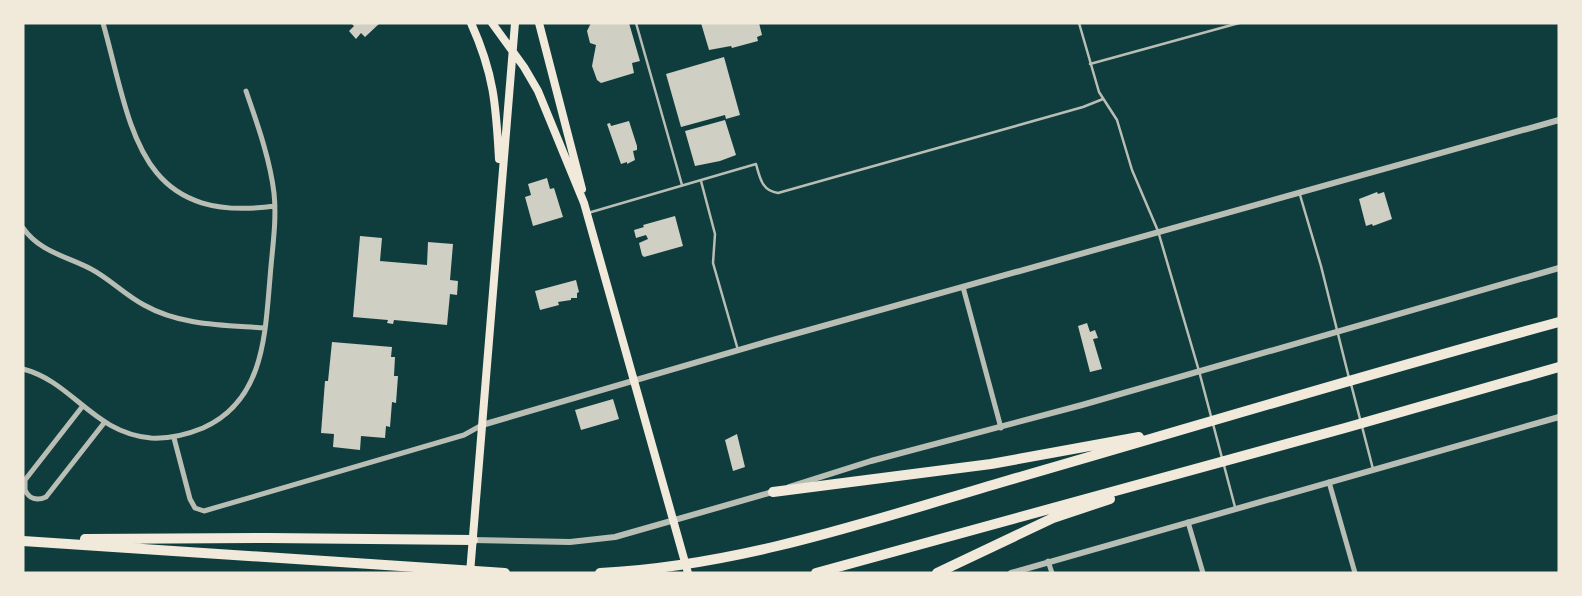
<svg xmlns="http://www.w3.org/2000/svg" width="1582" height="596" viewBox="0 0 1582 596" font-family="'Noto Serif',serif">
<style>
.building{fill:#cfcfc3}
.lines{fill:none;stroke-linecap:round;stroke-linejoin:round}
.service{stroke:#b8beb3;stroke-width:2.5}
.minor{stroke:#b8beb3;stroke-width:5}
.tertiary{stroke:#b8beb3;stroke-width:6}
.primary{stroke:#f1e9da;stroke-width:8}
.motorway{stroke:#f1e9da;stroke-width:10}
</style>
<rect width="100%" height="100%" fill="#0f3d3e"/>
<path class="building" d="M351,23H380L365,37L361,33L356,39L349,31L354,26Z
M591,23H629L640,61L632,63L634,73L601,83L597,80L592,66L596,45L590,43L587,31Z
M701,23H759L762,35L757,37L758,41L732,48L731,46L709,50Z
M724,57L740,115L726,119L725,115L681,127L666,74Z
M725,120L736,155L720,161L695,166L685,131Z
M629,121L637,146V150L633,151L635,160L627,164V162L621,164L607,124L610,123L611,126Z
M547,178L550,189L554,188L563,217L533,226L525,197L531,195L528,184Z
M1377,192L1378,194L1384,192L1392,219L1373,226L1372,224L1366,226L1359,199Z
M675,216L683,246L644,257L642,255L639,243L648,239L646,235L636,238L634,230L644,227L643,225Z
M360,236L382,238L380,261L427,265L428,242L453,244L450,280L458,281L457,295L450,294L447,325L394,320L393,324L387,323L388,320L353,317Z
M576,280L579,292L577,293V298H571V300L558,302L559,305L540,310L535,291Z
M1087,323L1090,332L1095,330L1098,338L1093,339L1102,369L1090,372L1078,326Z
M332,342L392,347L391,357H395L394,376H398L396,403L392,402L390,427L386,426L385,438L361,436L360,450L333,447L334,434L321,433L325,381H328Z
M613,399L619,419L581,430L575,410Z
M737,434L745,467L733,471L725,440Z"/>
<g class="lines">
<path class="service" d="M636,23L682,185
M1079,23L1099,92L1117,120L1132,170L1158,231L1199,371L1235,507
M1090,64L1239,23
M701,181L715,234L713,263L738,350
M1300,195L1321,266L1349,378
M588,213L756,164C760,178 762,191 778,193L1083,107L1103,99
M1351,384L1373,469"/>
<path class="minor" d="M103,23C132,126 136,225 275,206
M23,228C40,252 66,256 91,269C110,279 125,295 144,305C181,326 225,325 265,328
M963,287L1001,428
M23,369C73,382 93,433 151,438C170,439 186,435 203,428C264,401 265,335 270,278C272,250 277,221 274,193C270,159 257,123 246,91
M82,407L25,480V490C29,499 37,501 46,497L104,423
M174,438L190,499L195,508L204,511L464,435L482,425
M1329,482L1355,573
M1188,522L1203,573
M1048,561L1052,573"/>
<path class="tertiary" d="M482,425L766,342L1559,120
M789,487L871,461L1082,405L1559,268
M473,540L570,542L615,537L776,491
M1011,573L1559,417"/>
<path class="primary" d="M471,23C494,74 496,105 499,159
M492,23L524,67L538,91L584,203L688,573
M539,23L582,189
M470,573L515,23"/>
<path class="motorway" d="M773,492L991,464L1139,437
M85,539L268,538L473,540
M23,541L505,573
M600,573C740,566 873,520 1006,481C1190,428 1374,372 1559,322
M816,573L1345,428L1559,367
M937,573L1053,518L1110,499"/>
</g>
<rect width="1582" height="596" fill="none" stroke="#f1e9da" stroke-width="49"/>
</svg>
